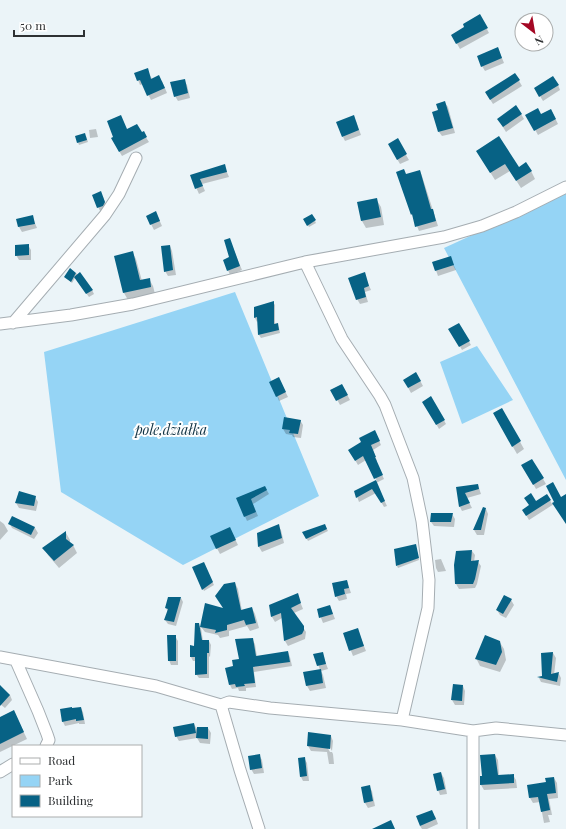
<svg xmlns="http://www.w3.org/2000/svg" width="566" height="829" viewBox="0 0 566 829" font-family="'Playfair Display',serif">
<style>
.green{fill:#95d4f5}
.shadow{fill:#0003}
.building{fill:#076285}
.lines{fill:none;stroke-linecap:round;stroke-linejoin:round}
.street-casing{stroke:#a5adb2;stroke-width:13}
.street{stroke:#fff;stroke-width:11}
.labels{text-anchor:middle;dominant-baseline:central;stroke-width:4;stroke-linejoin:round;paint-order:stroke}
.park-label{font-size:14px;font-style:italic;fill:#123445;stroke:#fff}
</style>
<rect width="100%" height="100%" fill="#ebf4f8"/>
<path class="green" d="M566,192V480L444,248Z
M235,292L319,496L183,565L61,492L44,352Z
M477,346L513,400L462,424L440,362Z"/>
<path class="shadow" d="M480,16L489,33L460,49L452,35L466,27Z
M498,48L504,63L485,71L482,66Z
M147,69L152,79L162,81L167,93L151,100L143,84L140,85L138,80Z
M515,74L522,86L493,104L486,93Z
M184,80L187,85L190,98L178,101L175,96Z
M558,85L560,90L543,101L535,88Z
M445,103L448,107L455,133L442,136L439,132V111Z
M551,110L558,124L538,135L527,115L541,116Z
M521,114L524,119L506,132L501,124Z
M356,121L361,135L345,141L343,137Z
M96,129L98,137L90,138L89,130Z
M143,133L149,142L122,156L112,139Z
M86,136L88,142L79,145L76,137Z
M397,140L409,160L400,164L389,145Z
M477,151L518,168L531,171L535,179L521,188L510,171L495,180Z
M224,165L229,177L202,184L205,191L199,194L191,176Z
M420,171L422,176L438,226L419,231L412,214L406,175Z
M93,196L103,197L107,208L101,213Z
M376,199L381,207L384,225L366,228L362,221L358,203Z
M312,215L316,223L309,227L304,219Z
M32,216L37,228L22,232L19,227L18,219Z
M147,216L158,217L162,226L154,230Z
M231,243L242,270L230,275L224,260L231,258Z
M28,245L31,250V260H19L16,255Z
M170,246L172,251L176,275L168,276L165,271Z
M132,252L136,259L142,281L149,279L153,286L155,294L128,300L124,293Z
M450,257L456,270L438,276L433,262Z
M76,273L92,290L94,294L89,297L75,278L72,283L65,277Z
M364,274L371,290L365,292L368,302L360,304L357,299Z
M273,302L275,305V324H277L279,328L280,333L261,338L259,335L258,321L257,322L255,318V308Z
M459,324L471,345L462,350L450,329Z
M416,373L423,386L411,393L404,380Z
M281,383L288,397L279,401L277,396Z
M342,385L350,400L340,405L332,390Z
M431,397L446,424L439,429L424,402Z
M502,409L524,449L517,454L494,414Z
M300,420L303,425L301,438L293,437L292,435L286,434L283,429Z
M377,436L381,445L373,450L377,461L376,462L384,479L376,483L387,506L384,507L376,493L359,502L355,491L377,481L366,460L358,465L349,450Z
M532,460L546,484L536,489L523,465Z
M478,485L481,494L467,498L472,508L462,511L460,507L457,488Z
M265,487L269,494L253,504L258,516L247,521L237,498Z
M19,492L35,497L38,502L36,511L19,508L16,503Z
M547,495L552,504L561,498L566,501V523L554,504L529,520L523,510Z
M486,509L488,514L484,535H477L474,530Z
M452,514L455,519L454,527L434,526L431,522Z
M13,517L35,528L38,533L34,539L12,528L10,524Z
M0,521L4,524L8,531L0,540Z
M278,525L281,530L284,543L262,552L259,547L258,534Z
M326,527L328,531L308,541L304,533Z
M66,533L70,540V543L73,545L77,553L59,568L48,555L44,548Z
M232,533L238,545L220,554L211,537Z
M416,547L419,560L398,568L397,566Z
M472,551L475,555L474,562H478L481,566L477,584L475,588L459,589L456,584Z
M441,559L446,571L438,572L436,568L435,560Z
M203,563L214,585L204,591L203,589Z
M347,581L351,593L346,594L347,599L339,601L336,596Z
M235,583L238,589L242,611L252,608L255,614L259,628L250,631L247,626L229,631V636L220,638L218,635L205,632L201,627L224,610Z
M297,594L303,609L294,613L306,632L305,639L288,646L285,641L282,618L275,622L272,617L270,606Z
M181,598L183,602L176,626L168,624L165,620L168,612L166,608Z
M511,600L514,605L506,618L500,615L497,610Z
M330,606L335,619L323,623L318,610Z
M198,624L201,628L203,641H209L211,645L210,657L209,656V678H199L196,674V661H193L191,657L195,647Z
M357,629L366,651L353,656L344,633Z
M175,636L178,641V665H171L169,660Z
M252,639L255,644L257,657L288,652L290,657L292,666L254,672L256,687L246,688V691H239L238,688L232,689L230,685L234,666L240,660Z
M499,641L504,649L506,660L500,672L480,666L476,658Z
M322,653L328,669L321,671L323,675L326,688L310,691L307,686L305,673L320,670L315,655Z
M553,653L556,658L554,675L559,674L561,678L560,686L541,682L539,678L543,677L542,654Z
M0,686L10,695L12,700L5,708L0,704Z
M463,686L465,691L464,705H455L452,700Z
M81,708L83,712L85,724H79V723L65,726L63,722L61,710Z
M0,718H17L27,739L0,752Z
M194,724L198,731L208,728L211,733L210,744L200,743L197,738L179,741L176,736Z
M331,736L333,741L332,751L328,744L326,745L330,752H332L333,754L334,764H329L327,752L311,751L308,746Z
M259,755L262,760L264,773L254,774L251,769Z
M495,755L498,760L499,776L513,775L516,780L517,788L484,790L481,785L483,777Z
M304,758L307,763L309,781H303L301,777Z
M441,773L444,778L447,794L440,795L438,790Z
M554,778L557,783L558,798L549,799L552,815H548L550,822L544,823L540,802L533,803L530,798L528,786L547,783Z
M369,786L372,791L375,806L368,808L365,803L362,788Z
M435,816L438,824L427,829H422L420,826Z"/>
<path class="building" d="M480,14L488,28L456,44L451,35L464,27L463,24Z
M498,47L502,58L481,67L477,56Z
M148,68L151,79L159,75L165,88L147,96L140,80L137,81L134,73Z
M515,73L520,80L490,100L485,92Z
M553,76L559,85L539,97L534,88Z
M185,79L188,93L174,97L170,82Z
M445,101L453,128L438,132L432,112L438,110L436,104Z
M516,105L522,114L503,127L497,119Z
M538,108L541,114L551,109L556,119L534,131L525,115Z
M121,115L127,129L137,124L142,132L144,131L147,137L119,152L111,138L113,137L107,121Z
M354,115L359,130L342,137L336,122Z
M85,133L87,140L77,143L75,136Z
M499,136L519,167L526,162L532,171L516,181L505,164L490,173L476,151Z
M398,138L407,154L397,160L388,144Z
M225,164L227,172L200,179L203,186L195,189L190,175Z
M404,169L406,174L420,170L431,209H433L436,221L415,227L412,214L411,215L396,172Z
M101,191L105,202L103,206L97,208L92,195Z
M377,198L381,217L361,221L357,202Z
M156,211L160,221L150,225L146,216Z
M312,214L316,220L307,226L303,219Z
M33,215L35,224L18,227L16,219Z
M230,238L240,266L227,271L223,260L229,257L224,240Z
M29,244V255L15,256V245Z
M170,245L173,270L164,272L161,246Z
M133,251L140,280L150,278L151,287L123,293L114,256Z
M451,256L454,265L435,271L432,262Z
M70,268L76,273L71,282L64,277Z
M80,272L93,290L86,294L74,277Z
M365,272L369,286L364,288L366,297L356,300L348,278Z
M274,301V324L278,323L279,330L258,335L257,317L254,318V307Z
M459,323L470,341L459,347L448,329Z
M416,372L421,381L408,388L403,380Z
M279,377L286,392L276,397L269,382Z
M342,384L348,395L336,401L330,390Z
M431,396L445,420L436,425L422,402Z
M502,408L521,441L512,447L493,413Z
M284,417L301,420L298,434L289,433L290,430L282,429Z
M375,430L380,441L371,445L376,457H375L383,475L374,479L363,456L355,461L348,450L361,442L359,438Z
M532,459L544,478L533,485L521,465Z
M376,480L385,501L381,503L372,489L356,498L354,491Z
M553,482L561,497L566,494V524L552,503L554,502L546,486Z
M478,484L479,489L465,493L470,503L459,507L456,487Z
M265,486L267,490L251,499L256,512L244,517L236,498Z
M19,491L36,496L34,506L15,503Z
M531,493L536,501L547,494L551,500L526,516L522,510L529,505L524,498Z
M483,507L486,508L481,530H473Z
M431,513H453L451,522H430Z
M12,516L35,527L31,535L8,524Z
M279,524L282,538L258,547L257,533Z
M325,524L327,529L306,539L302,532Z
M230,527L236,540L216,549L210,536Z
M66,531V539L74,545L54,561L42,548Z
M416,544L419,558L396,566L394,549Z
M472,550L471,561L479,560L475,579L473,584H455L454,565L456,551Z
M204,562L213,582L202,590L192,567Z
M347,580L349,588L344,589L345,594L335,597L332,583Z
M235,582L241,610L252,607L256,623L246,625L244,620L227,625V630L215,633L216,630L200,627L205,603L223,608L215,596L224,584Z
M298,593L301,603L291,608L304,626V630L302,634L284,641L281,613L271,617L269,605Z
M504,595L512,599L503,614L496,610Z
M168,597H181L174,622L164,620L168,609L165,608Z
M330,605L333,614L319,618L317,609Z
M195,623H199L202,640H209V653H207V674L195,675V657H190V645L194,646Z
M358,628L364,646L349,651L343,633Z
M167,635H176V661H168Z
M485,635L500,641L502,652L496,665L475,659Z
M253,638L256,656L288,651L290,662L253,667L255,683L244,684L245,686L236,687L235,684L229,685L225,668L233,666L232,660L239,659L235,639Z
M323,652L326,664L317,666L313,654Z
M553,652L551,674L559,672L557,682L537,677L542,676L541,653Z
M321,669L323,683L306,686L303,672Z
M453,684L463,685L462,701L451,700Z
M0,685L10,695L0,706Z
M72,707V708L81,707L84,720L76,721V719L62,722L60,709Z
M14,710L24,732L0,744V717Z
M194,723L196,733L175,737L173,727Z
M197,727H208V739L196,738Z
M308,732L331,735L330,749L307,746Z
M260,754L262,768L250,770L248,756Z
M495,754L498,775L514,774V783L480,785V776H482L480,755Z
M305,757L307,776L300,777L298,758Z
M441,772L445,789L437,791L433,774Z
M554,777L556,793L547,794L550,810L541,812L538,797L529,798L527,785L546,782L545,778Z
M370,785L373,801L364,803L361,787Z
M432,810L436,819L420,826L416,816Z
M391,820L395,829H372Z"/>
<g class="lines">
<defs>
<path id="street" d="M305,262L342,339L380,396L385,405L413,478L422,521L429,580L428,608L402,720
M13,323L105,215L119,194L136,158
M0,324L71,315L133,304L305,262L444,237L482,226L516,212L566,187
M0,657L156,686L221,705L229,702L270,708L402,720L473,731L496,728L566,735
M16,661L38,711L47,734L49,740L46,746
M221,705L240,770L259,829
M473,731V829
M0,772L13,764"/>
</defs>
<use href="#street" class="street-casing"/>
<use href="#street" class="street"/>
</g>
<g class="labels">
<g class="park-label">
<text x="171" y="429">pole,działka</text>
</g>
</g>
<rect x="12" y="745" width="130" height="72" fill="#ffffff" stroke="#abadad"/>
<rect x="20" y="758" width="20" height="6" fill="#ffffff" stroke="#abadad"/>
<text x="48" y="765" font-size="12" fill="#2e3133">Road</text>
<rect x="20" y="775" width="20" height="12" fill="#95d4f5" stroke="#abadad"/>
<text x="48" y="785" font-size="12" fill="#2e3133">Park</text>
<rect x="20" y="795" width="20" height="12" fill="#076285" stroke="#abadad"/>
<text x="48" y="805" font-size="12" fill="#2e3133">Building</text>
<g transform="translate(534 32) rotate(149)"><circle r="19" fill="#ffffff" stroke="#abadad"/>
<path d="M0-3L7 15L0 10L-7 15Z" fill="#a40824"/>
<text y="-6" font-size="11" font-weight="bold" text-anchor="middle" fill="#2e3133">N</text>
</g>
<path d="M14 30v6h70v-6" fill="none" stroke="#2e3133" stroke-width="2"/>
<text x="20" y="30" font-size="12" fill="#2e3133" stroke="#ffffff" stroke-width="3" paint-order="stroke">50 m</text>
</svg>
